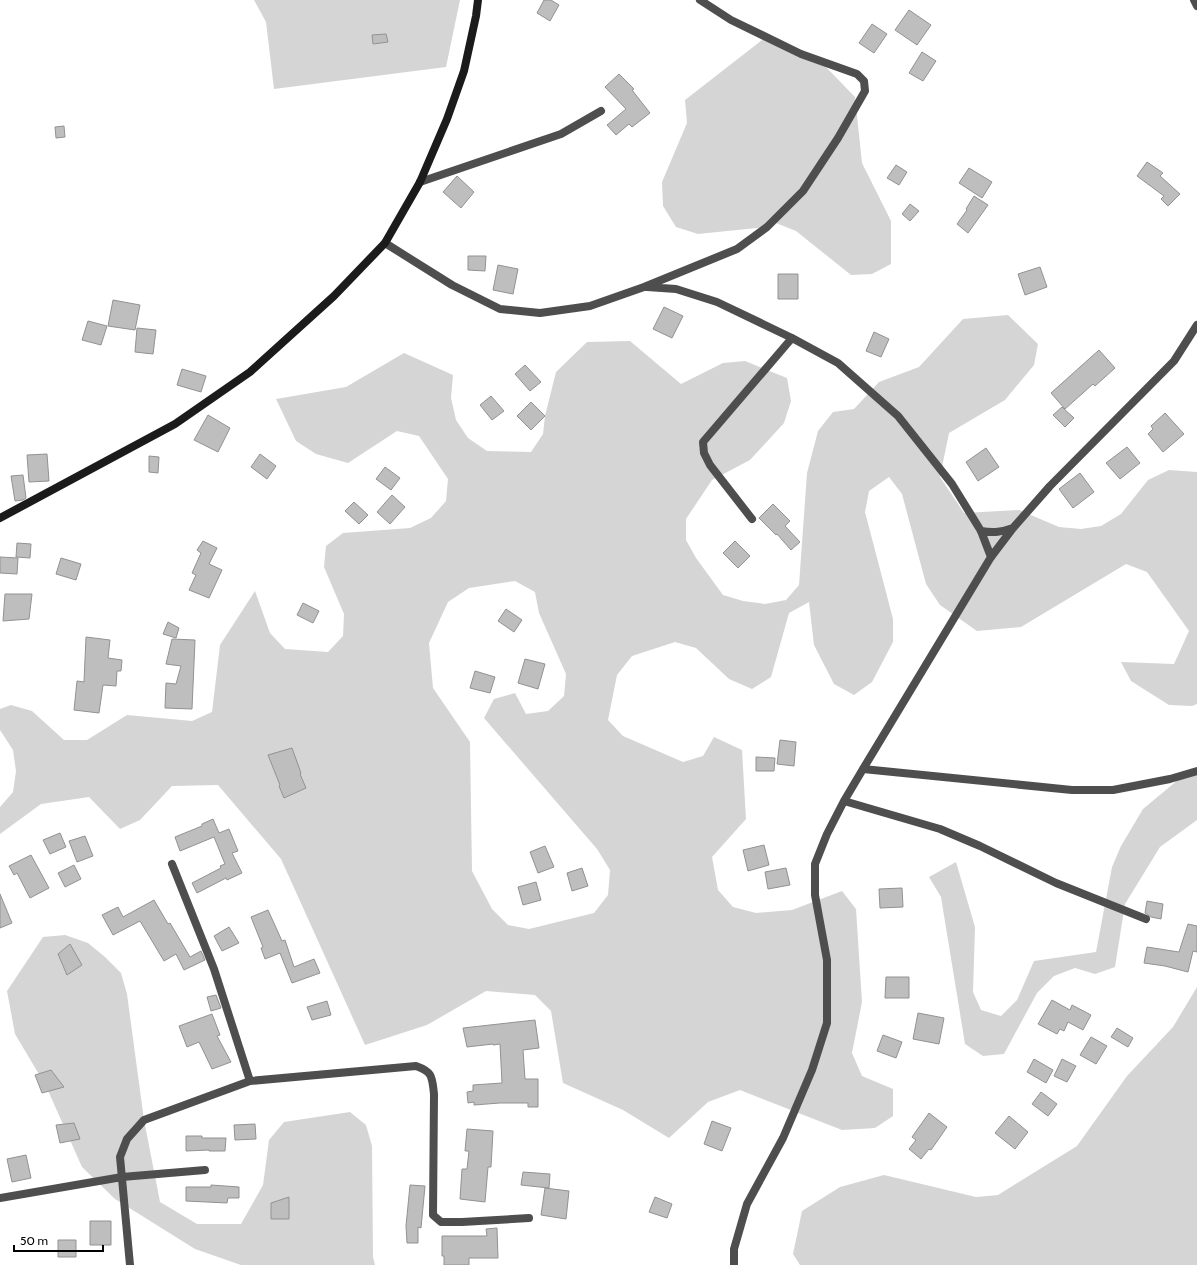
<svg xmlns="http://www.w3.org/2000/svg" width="1197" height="1265" viewBox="0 0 1197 1265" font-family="Cabin,sans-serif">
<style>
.green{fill:#d5d5d5;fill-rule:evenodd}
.building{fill:#bebebe;stroke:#929292}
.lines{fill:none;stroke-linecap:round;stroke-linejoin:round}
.street{stroke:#4e4e4e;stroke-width:8}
.secondary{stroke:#1b1b1b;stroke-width:8}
</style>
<rect width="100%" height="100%" fill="#fff"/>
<path class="green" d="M254,0H460L446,67L274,89L266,22Z
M766,37L824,65L855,97L862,163L891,221V264L872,274L851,275L796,231L776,223L767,227L698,234L676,227L663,206L662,182L687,123L685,100Z
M1008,315L1038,344L1034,365L1005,400L949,433L940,477L964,513L1019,510L1059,527L1081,529L1101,526L1121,514L1148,480L1169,470L1197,472V704L1192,706L1169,705L1131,681L1121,662L1174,664L1189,631L1147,572L1126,564L1021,627L977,631L940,605L926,584L902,494L889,477L869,491L865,512L893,619V642L872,682L854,695L834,684L814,645L809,602L789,613L771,677L752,689L729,679L696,648L675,642L632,656L617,675L608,720L623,736L683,762L703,756L714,737L742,750L746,819L712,857L718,890L733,907L756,913L792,910L842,891L856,909L862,1002L852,1053L862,1076L893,1089V1116L875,1128L842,1130L740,1090L708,1102L669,1138L623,1110L563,1083L551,1011L535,995L486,991L427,1025L365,1045L281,859L218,785L172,786L140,820L120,829L89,797L41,804L0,834V807L13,792L16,771L13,750L0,730V709L11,705L32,711L64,740H87L127,715L192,721L212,712L220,645L255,591L270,633L285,649L328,652L343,636L344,614L324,567L326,546L343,533L410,528L431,518L446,501L448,479L419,436L397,431L348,463L316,454L296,441L276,399L346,387L404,353L453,375L451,398L456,420L468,438L487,451L531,452L543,434L545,416L556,372L587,342L630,341L681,384L723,363L745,361L787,378L791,401L784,423L750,460L712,480L686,519V540L696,558L723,595L743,601L765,604L786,600L799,585L807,473L818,431L833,412L854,409L879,382L919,367L963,319ZM515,581L535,592L539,613L566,674L564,696L548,711L526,714L515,693L494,699L484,718L597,849L610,870L608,895L594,913L529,929L508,925L492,909L472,871L470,742L433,688L429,643L448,602L469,588Z
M1197,771V820L1160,847L1125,904L1115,967L1095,974L1075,968L1054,976L1037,993L1004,1054L983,1056L965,1044L941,897L929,877L956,862L975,927L973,992L981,1010L1001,1016L1017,1000L1034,961L1096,952L1112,867L1121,846L1143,809L1185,774Z
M65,935L88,943L105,957L121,973L127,994L144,1120L160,1202L197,1224H241L263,1185L269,1140L284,1122L350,1112L366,1125L372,1146L373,1257L375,1265H241L195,1249L115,1199L82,1167L46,1086L15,1034L7,991L43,937Z
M1197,987V1265H800L793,1254L802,1211L840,1187L884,1175L976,1197L998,1195L1077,1146L1127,1076L1173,1027Z"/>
<path class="building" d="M544,0H551L559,5L550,21L537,13Z
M909,10L931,25L917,45L895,30Z
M872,24L887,34L874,53L859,43Z
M386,34L388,42L373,44L372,35Z
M922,52L936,61L923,81L909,73Z
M619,74L634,89L632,90L650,113L632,127L629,124L616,135L607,125L626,109L605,87Z
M64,126L65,137L56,138L55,127Z
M1147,162L1163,173L1160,176L1180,194L1168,206L1161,199L1164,196L1137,176Z
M896,165L907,172L899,185L887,178Z
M969,168L992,182L982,198L959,183Z
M457,176L474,192L461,208L443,192Z
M974,196L988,205L968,233L957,224L967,210L966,209Z
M910,204L919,211L910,221L902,214Z
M468,256H486L485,271L468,270Z
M498,265L518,269L513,294L493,290Z
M1040,267L1047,287L1025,295L1018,274Z
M778,274H798V299H778Z
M113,300L140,305L135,330L108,326Z
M664,307L683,316L672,338L653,329Z
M88,321L107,326L101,345L82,340Z
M137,328L156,330L153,354L135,352Z
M874,332L889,339L881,357L866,351Z
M1099,350L1115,368L1095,386L1093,384L1065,409L1051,393Z
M525,365L541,382L530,391L515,374Z
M182,369L206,376L201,392L177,385Z
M491,396L504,411L492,420L480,405Z
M531,402L545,416L531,430L517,416Z
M1062,407L1074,418L1065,427L1053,415Z
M1165,413L1184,434L1163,452L1148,434L1153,429L1151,426Z
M208,415L230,428L218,452L194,440Z
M1127,447L1140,463L1120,479L1106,463Z
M986,448L999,467L978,481L966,462Z
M47,454L49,481L29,482L27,455Z
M260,454L276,466L267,479L251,467Z
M149,456L159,457L158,473L149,472Z
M385,467L400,478L391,490L376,479Z
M1080,473L1094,492L1073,508L1059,489Z
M23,475L26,498L23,500L15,501L11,476Z
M392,495L405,507L390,524L377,512Z
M354,502L368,515L359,524L345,511Z
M773,504L790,521L785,526L800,542L791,550L777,534L776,535L759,518Z
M203,541L217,548L209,564L222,570L209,598L189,590L196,575L192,573L201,553L197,550Z
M735,541L750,556L738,568L723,553Z
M17,543L31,544L30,558L16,557Z
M0,557L18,558L17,574L0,573Z
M61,558L81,564L76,580L56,574Z
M5,594H32L29,619L3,621Z
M303,603L319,611L313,623L297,615Z
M506,609L522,620L514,632L498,621Z
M168,622L179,628L176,638L163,634Z
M86,637L110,640L108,658L122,660L121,671H117L116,686L103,685L99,713L74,710L77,681L84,682Z
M172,639L195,640L192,709L165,708L166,683L176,684L181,666L166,664Z
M525,659L545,664L538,689L518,683Z
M475,671L495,677L490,693L470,688Z
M780,740L796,742L794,766L777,764Z
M292,748L301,773L300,774L306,788L284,798L279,786L280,785L268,755Z
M756,757L775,758L774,771H756Z
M213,819L219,833L229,829L238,851L232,853L242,873L227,880L226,878L197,893L192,883L221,868L220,866L225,864L214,837L180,851L175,837L202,826V824Z
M60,833L66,847L50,854L43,840Z
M85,836L93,856L77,862L69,841Z
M764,845L769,865L748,871L743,850Z
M545,846L554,867L538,873L530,852Z
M31,855L49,888L30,898L17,873L14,875L9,866Z
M74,865L81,879L65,887L58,873Z
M582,868L588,886L572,891L567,873Z
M786,868L790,885L768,889L765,872Z
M536,882L541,900L523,905L518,887Z
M902,888L903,907L880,908L879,889Z
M0,894L12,923L0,928Z
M154,900L168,924L170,923L190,957L201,951L205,960L184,970L176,954L164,961L140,921L113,935L102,915L118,907L123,917Z
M1147,901L1163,904L1161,919L1151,917L1145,913Z
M268,910L282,941L285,940L294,967L314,959L320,973L292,983L280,953L265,959L261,948L263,947L251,917Z
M1188,924L1197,926V952L1193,951L1188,972L1165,966L1144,963L1147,947L1179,952Z
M229,927L239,943L222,951L214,936Z
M70,944L82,965L67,975L58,954Z
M886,977H909V998H885Z
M216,995L221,1008L211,1011L207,997Z
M1052,1000L1070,1010L1072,1005L1091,1015L1083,1030L1068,1022L1064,1031L1060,1029L1057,1034L1038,1024Z
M327,1001L331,1015L312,1020L307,1007Z
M918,1013L944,1018L939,1044L913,1039Z
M212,1014L220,1035L217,1036L231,1062L212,1069L199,1042L187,1047L179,1026Z
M535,1020L539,1048L523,1050L525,1079H538V1107H528V1103H500L474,1105V1102L468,1103L467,1092L473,1091V1085L502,1083L500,1044L493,1045V1044L467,1047L463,1028Z
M1117,1028L1133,1038L1128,1047L1111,1037Z
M883,1035L902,1042L896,1058L877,1051Z
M1091,1037L1107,1046L1096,1064L1080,1055Z
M1034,1059L1053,1070L1046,1083L1027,1072Z
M1062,1059L1076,1066L1067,1082L1054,1076Z
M51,1070L64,1087L42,1093L35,1075Z
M1041,1092L1057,1104L1048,1116L1032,1104Z
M929,1113L947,1127L931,1150L929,1149L921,1159L909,1149L916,1140L912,1137Z
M1009,1116L1028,1132L1015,1149L995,1133Z
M712,1121L731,1128L722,1151L704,1144Z
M74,1123L80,1139L60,1143L56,1125Z
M255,1124L256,1139L235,1140L234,1125Z
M467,1129L493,1131L491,1167H488L485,1202L460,1199L462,1169H467L469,1151H465Z
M186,1136H202V1138H226L225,1151H209V1150L186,1151Z
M26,1155L31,1178L12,1182L7,1159Z
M523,1172L550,1174L549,1188L521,1185Z
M211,1185L239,1187V1198H228L227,1203L186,1201V1187H211Z
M410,1185L425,1186L421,1228L418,1227V1243H407L406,1226Z
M545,1188L569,1191L566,1219L541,1215Z
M289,1197V1219H271V1203Z
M655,1197L672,1204L667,1218L649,1212Z
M90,1221H111V1245H90Z
M497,1228L498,1258H469V1265H444V1256H442V1236H487L486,1229Z
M58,1240H76V1257H58Z"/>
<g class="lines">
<path class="street" d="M1194,0L1197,6
M420,182L561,134L601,111
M385,243L452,285L500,309L540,313L590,306L644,287L737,249L767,227L803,191L838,138L865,91L864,81L857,74L801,54L731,20L700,0
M647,287L676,289L717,302L792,338L838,363L898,416L952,484L981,531L991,557
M752,519L710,465L704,453L703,442L792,338
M981,531C994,533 1002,532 1013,528
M863,769L1072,790H1113L1170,779L1197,771
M844,801L940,829L980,846L1056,883L1146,919
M172,864L214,969L250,1081
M0,1198L122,1177L205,1170
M130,1265L120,1157L127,1139L144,1120L250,1081L416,1066C433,1072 432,1077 434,1094L433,1215L441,1222H462L529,1218
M734,1265V1249L747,1204L783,1138L812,1070L827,1023V960L815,895V864L827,834L844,801L863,769L991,557L1013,528L1050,486L1174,361L1197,325"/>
<path class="secondary" d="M0,518L175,424L250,372L334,296L385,243L420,182L447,119L464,71L476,16L478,0"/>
</g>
<path d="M14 1245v6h89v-6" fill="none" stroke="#000000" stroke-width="2"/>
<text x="20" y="1245" font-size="12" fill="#000000" stroke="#ffffff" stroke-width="3" paint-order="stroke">50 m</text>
</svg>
